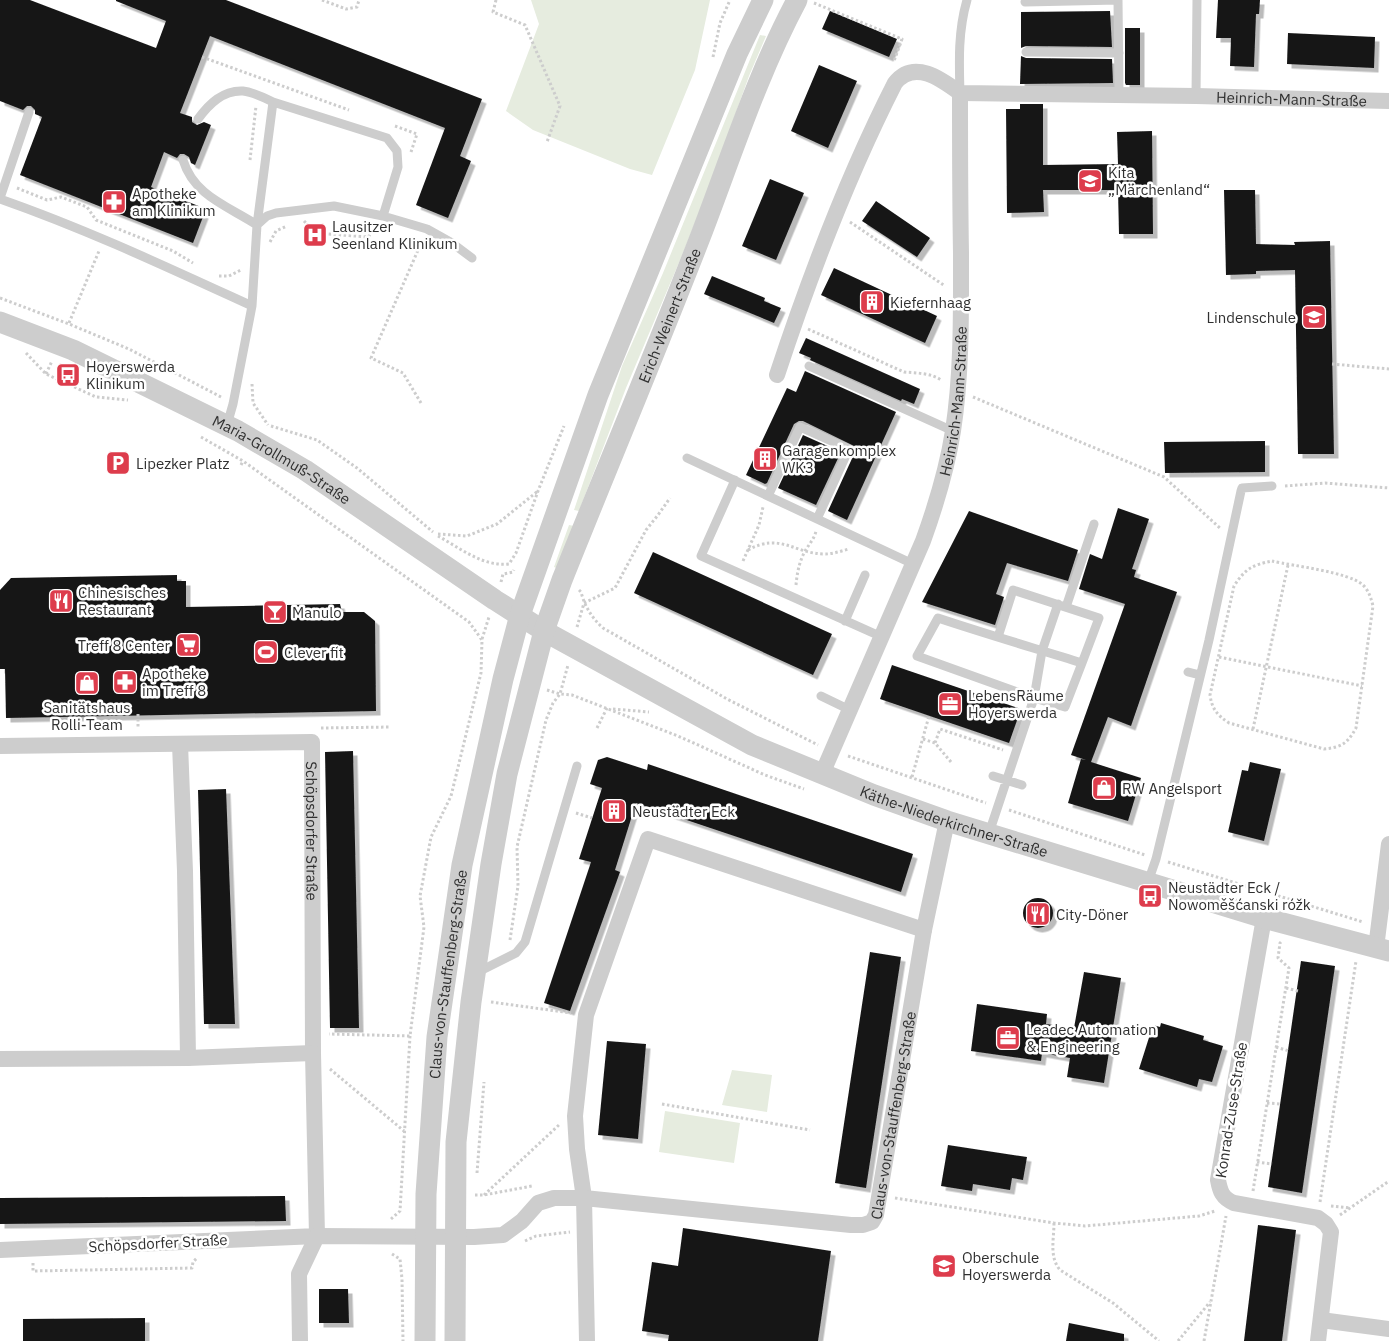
<svg xmlns="http://www.w3.org/2000/svg" width="1389" height="1341" viewBox="0 0 1389 1341" font-family="'IBM Plex Sans',sans-serif">
<style>
.green{fill:#e6ecdf}
.building{fill:#171717;filter:url(#shadow)}
.lines{fill:none;stroke-linecap:round;stroke-linejoin:round}
.path{stroke:#cdcdcd;stroke-width:3;stroke-dasharray:2.5 2.5;stroke-linecap:butt}
.service{stroke:#cdcdcd;stroke-width:9}
.minor{stroke:#cdcdcd;stroke-width:16}
.tertiary{stroke:#cdcdcd;stroke-width:21}
.labels{text-anchor:middle;dominant-baseline:central;stroke-width:5;stroke-linejoin:round;paint-order:stroke}
.street-label{font-size:15px;fill:#303030;stroke:#fff}
.poi-label{font-size:15px;fill:#303030;stroke:#fff;text-anchor:start}
</style>
<defs>
<filter id="shadow"><feDropShadow dx="4.5" dy="4.5" stdDeviation="0" flood-color="#0004"/></filter>
</defs>
<rect width="100%" height="100%" fill="#fff"/>
<path class="green" d="M531,0H710L695,70L652,175L630,169L533,130L506,111L539,24Z
M760,35L766,36L749,76L710,185L683,253L626,388L579,511L574,510L622,366L663,273Z
M569,525L574,526L559,569L554,567Z
M732,1070L772,1075L767,1112L722,1105Z
M665,1111L740,1123L734,1163L659,1152Z"/>
<path class="building" d="M0,0H30L156,48L166,21L116,1V0H226L482,99L460,156L471,161L448,218L416,205L445,128L210,36L180,113L192,117V122L197,125L204,122L211,125L195,165L191,163L189,157L184,154H180L177,158L164,152L151,187L206,209L193,243L20,175L42,117L35,114V110L31,106H27L23,110L0,101Z
M1218,0H1260L1259,14H1256L1254,67L1230,66L1231,38H1216Z
M830,11L897,39L889,57L822,29Z
M1110,11L1112,47L1026,46L1021,48V12Z
M1125,28H1140V85H1126L1125,83Z
M1288,33L1375,37L1374,68L1287,64Z
M1021,56L1026,58L1112,59L1113,83L1020,84Z
M819,65L857,81L828,148L791,131Z
M1020,104H1043V165L1118,164L1117,132L1152,131L1153,234H1119L1118,190H1043L1044,212L1007,213L1006,109H1020Z
M770,179L804,193L776,260L742,246Z
M1224,190H1255L1256,244L1295,245L1294,242L1330,241L1334,454H1298L1295,270L1256,271V274L1226,275Z
M876,201L930,238L917,257L862,221Z
M834,268L937,316L925,343L821,295Z
M712,276L765,298L764,301L781,308L774,323L704,294Z
M806,338L920,389L914,404L902,399L901,401L810,360L811,358L799,353Z
M805,371L896,412L847,520L828,511L855,452L854,446L803,421H799L794,424L767,483L765,484L746,475L787,388L796,392Z
M803,435L841,452L816,505L778,488Z
M1265,441V472L1165,473L1164,442Z
M1118,508L1149,519L1132,569L1136,570L1134,577L1177,592L1131,726L1108,717L1091,762L1141,778L1128,821L1068,803L1081,759L1086,760L1071,755L1125,604L1079,589L1090,554L1102,559Z
M969,511L1078,550L1068,581L1007,563L996,594L1004,597L995,625L922,602Z
M653,552L832,634L813,675L634,593Z
M177,575V581H186V607L340,604L342,612H364L375,621L376,711L6,718L5,669H0V590L11,578Z
M892,665L1021,709L1009,743L880,699Z
M353,751L359,1028H330L325,752Z
M607,757L647,770L648,764L913,854L901,892L636,803L615,870L620,872L570,1011L544,1003L591,862L579,859L602,788L590,784L598,760Z
M1250,762L1281,769L1264,841L1228,832L1242,770L1248,771Z
M226,789L235,1024H204L198,790Z
M1023 913a15 15 0 1 1 30 0a15 15 0 1 1-30 0Z
M870,952L901,957L866,1188L835,1183Z
M1301,961L1335,966L1302,1193L1268,1187Z
M1084,972L1121,978L1104,1083L1067,1077L1070,1058L1042,1053L1041,1061L971,1051L977,1004L1047,1014L1046,1024L1074,1028Z
M1161,1023L1204,1036L1203,1040L1223,1046L1212,1082L1199,1079L1197,1087L1139,1069L1153,1025L1160,1027Z
M607,1041L646,1044L638,1139L598,1135Z
M948,1145L1027,1157L1023,1180L1012,1178L1010,1190L973,1184L972,1191L941,1186Z
M285,1196L286,1221L0,1224V1198Z
M1258,1225L1296,1230L1282,1341H1244Z
M683,1228L831,1251L818,1341H668L669,1335L642,1331L652,1262L678,1266Z
M319,1289H348L349,1323H319Z
M145,1318V1341H23V1319Z
M1069,1323L1124,1334V1341H1066Z"/>
<g class="lines">
<path class="path" d="M322,0L346,9L357,7L359,0
M496,0L493,12L525,25L560,106L547,142
M814,3L902,39L894,61
M202,57L349,110
M713,57L720,23L730,0
M395,126L417,134L411,152
M250,160L256,106
M17,188L47,200L61,197L87,207L96,220L173,251L193,263
M304,221L315,233L368,237L376,228
M850,222L945,286
M270,242L276,231L287,226
M219,276H229L241,270
M0,298L69,324L129,349L223,398
M69,323L99,251
M808,329L904,372C917,373 931,373 941,380
M26,353L46,374L96,397L128,400
M1332,364L1389,369
M46,374L52,361
M252,384L253,403L268,425
M973,397L1164,477L1221,529
M421,403L403,373L371,358L422,241
M271,426L317,440L357,468L433,532
M201,437L243,461L469,622L482,640L481,673L451,796L431,837L420,896L424,927L410,1036L329,1034
M241,465L243,461
M1285,486L1325,483L1389,488
M438,534L467,536L497,524L538,491
M438,536C460,548 483,567 509,564L516,553L538,491L564,426
M748,550C781,532 794,554 825,554C833,554 841,551 849,549
M743,561L759,525L763,507
M1272,561C1293,566 1349,572 1363,585C1369,591 1371,598 1373,606L1356,728C1347,744 1342,747 1324,749L1229,723C1217,715 1212,709 1210,695L1234,586C1245,569 1252,565 1272,561Z
M501,582L503,574L513,572L514,570
M796,585C797,574 799,563 804,553C808,545 814,540 816,531
M579,590L581,592C585,607 592,618 603,628L727,699L818,745
M577,627L584,603L615,588L646,530L658,515L670,498
M482,639L489,617
M1219,657L1362,686
M547,690L560,694L568,665
M613,709L649,712
M138,714V729
M321,728L391,727
M597,728L607,708
M1253,729L1288,565
M923,739L935,743
M848,756L986,803
M951,762L935,743L940,729L1003,750
M912,777L929,716
M1009,810L1145,855
M576,813L592,818
M1168,862L1363,922
M510,940L518,886L517,847L546,720L553,703L560,694L572,695L678,736L765,775L804,789
M1286,988L1298,991
M491,1002L571,1013
M1276,1047L1289,1051
M330,1069L404,1131
M1267,1103L1281,1104
M662,1104L810,1130
M1257,1162L1272,1164
M477,1173L484,1082
M1253,1191L1289,968L1278,958L1280,943L1281,942
M475,1195H484L532,1186
M484,1195L560,1124
M895,1198L1054,1223L1085,1226L1199,1216L1215,1211
M1320,1202L1356,961
M1331,1206L1350,1208
M1340,1215L1389,1181
M391,1219L400,1211L410,1036
M1054,1223C1054,1239 1049,1257 1060,1270L1113,1303L1159,1341
M525,1241L536,1236L570,1232
M392,1254L400,1259L402,1279L403,1341
M33,1263V1271L192,1268L193,1262L197,1258
M1178,1341L1210,1302
M1204,1341L1226,1216"/>
<path class="service" d="M1025,2L1118,0L1119,95
M1026,52L1119,53
M960,93C959,61 958,31 967,0
M1196,96L1197,0
M273,102L387,138L397,151L398,167L383,216
M183,160C194,196 228,206 257,225L273,102C265,98 253,92 243,91C223,90 209,104 198,119
M0,198L29,112
M0,199C86,229 169,268 252,306
M809,366L953,431
M227,425L233,404L252,306L257,225L267,216L276,213L334,206L383,216L427,229L452,243L472,258
M687,458L913,564
M735,480L701,556L882,637
M768,496L800,427L849,449L817,519
M1066,607L1094,524
M845,621L865,575
M998,637L1013,590L1099,618L1082,663
M1188,672L1200,675
M821,696L850,710
M993,776L1022,785
M989,833L1034,698L917,656L938,618C986,634 1034,648 1082,663L1065,707L1034,698L1042,651L1058,604
M1148,882L1156,859L1209,640L1241,491L1242,488L1272,486
M478,972L516,953L525,942L577,766"/>
<g class="minor">
<path id="s1" d="M777,375C810,275 847,177 895,83C914,59 941,79 960,93L1196,96L1389,101"/>
<path d="M180,744L185,871L188,1058"/>
<path id="s2" d="M0,746L312,742L313,1053L317,1236L0,1250"/>
<path id="s3" d="M822,774L923,541C936,505 947,469 953,431C962,372 961,312 961,253C960,199 960,146 960,93"/>
<path d="M1264,918L1218,1180C1220,1191 1222,1198 1234,1203L1318,1218L1326,1224L1331,1232L1318,1341"/>
<path d="M1376,948L1389,844"/>
<path d="M0,1059L188,1058L313,1053"/>
<path d="M1321,1320L1389,1329"/>
<path d="M300,1341L299,1274L317,1236L474,1237L503,1235L522,1221L538,1203L554,1198H584L577,1149L575,1116L586,1015L648,839L924,930"/>
<path id="s4" d="M587,1341L584,1198L851,1225H863L872,1222L876,1215L924,930L947,821"/>
</g>
<g class="tertiary">
<path id="s5" d="M0,322L73,350L238,431L305,470L495,600L544,631L752,745L874,795L947,821L1264,918L1389,951"/>
<path id="s6" d="M425,1341L426,1194L437,1037L462,865L503,679L520,615L598,395L737,54L763,0"/>
<path id="s7" d="M455,1341L456,1142L471,1002L491,864L507,774L544,631L562,580C608,465 656,351 701,235C731,157 757,75 797,0"/>
</g>
</g>
<defs>
<symbol id="school-square" viewBox="-11 -11 22 22"><rect x="-9" y="-9" width="18" height="18" rx="4" fill="#dd3c4c" stroke="#fff"/><path d="M0-5L7-2L0 1L-7-2ZM-4 1L0 2.5L4 1V4Q0 6-4 4Z" fill="#fff"/></symbol>
<symbol id="pharmacy-square" viewBox="-11 -11 22 22"><rect x="-9" y="-9" width="18" height="18" rx="4" fill="#dd3c4c" stroke="#fff"/><path d="M-2-6h4v4h4v4h-4v4h-4v-4h-4v-4h4Z" fill="#fff"/></symbol>
<symbol id="hospital-square" viewBox="-11 -11 22 22"><rect x="-9" y="-9" width="18" height="18" rx="4" fill="#dd3c4c" stroke="#fff"/><path d="M-5-5h3v3.5h4V-5h3V5h-3V1.5h-4V5h-3Z" fill="#fff"/></symbol>
<symbol id="building-square" viewBox="-11 -11 22 22"><rect x="-9" y="-9" width="18" height="18" rx="4" fill="#dd3c4c" stroke="#fff"/><path d="M-4-6H4V6H1V3H-1V6H-4ZM-2.5-4.3h1.7v1.8h-1.7ZM.8-4.3h1.7v1.8H.8ZM-2.5-1h1.7V.8h-1.7ZM.8-1h1.7V.8H.8Z" fill="#fff"/></symbol>
<symbol id="bus-square" viewBox="-11 -11 22 22"><rect x="-9" y="-9" width="18" height="18" rx="4" fill="#dd3c4c" stroke="#fff"/><path d="M-5-6H5V4H4V6H2V4H-2V6H-4V4H-5ZM-3.5-4V0h7V-4ZM-3.5 1.2v1.5H-2V1.2ZM2 1.2v1.5H3.5V1.2Z" fill="#fff"/></symbol>
<symbol id="parking-square" viewBox="-11 -11 22 22"><rect x="-9" y="-9" width="18" height="18" rx="4" fill="#dd3c4c" stroke="#fff"/><path d="M-3.5-5.5H1a3.5 3.5 0 0 1 0 7H-1V5.5H-3.5ZM-1-3.4V-.6H.8a1.4 1.4 0 0 0 0-2.8Z" fill="#fff"/></symbol>
<symbol id="restaurant-square" viewBox="-11 -11 22 22"><rect x="-9" y="-9" width="18" height="18" rx="4" fill="#dd3c4c" stroke="#fff"/><path d="M-5-6h1v4h1v-4h1v4h1v-4h1v5L-1.5 .5V6h-2V.5L-5-1ZM5-6V6H3V1.5H1.5Q1.5-4 5-6Z" fill="#fff"/></symbol>
<symbol id="bar-square" viewBox="-11 -11 22 22"><rect x="-9" y="-9" width="18" height="18" rx="4" fill="#dd3c4c" stroke="#fff"/><path d="M-6-5H6L.8 .8V4.5H3.5V6h-7V4.5H-.8V.8Z" fill="#fff"/></symbol>
<symbol id="supermarket-square" viewBox="-11 -11 22 22"><rect x="-9" y="-9" width="18" height="18" rx="4" fill="#dd3c4c" stroke="#fff"/><path d="M-6-5.5h2.5l.6 2H6L4.5 2H-2.5L-4.4-4H-6ZM-1.5 3.2a1.3 1.3 0 1 0 .1 0ZM3 3.2a1.3 1.3 0 1 0 .1 0Z" fill="#fff"/></symbol>
<symbol id="stadium-square" viewBox="-11 -11 22 22"><rect x="-9" y="-9" width="18" height="18" rx="4" fill="#dd3c4c" stroke="#fff"/><path d="M0-5a6.5 5 0 1 0 0 10a6.5 5 0 1 0 0-10ZM-3.5-1.8h7v3.6h-7Z" fill="#fff"/></symbol>
<symbol id="shop-square" viewBox="-11 -11 22 22"><rect x="-9" y="-9" width="18" height="18" rx="4" fill="#dd3c4c" stroke="#fff"/><path d="M-5-2.5h2.3a2.7 3.5 0 0 1 5.4 0H5L5.5 6h-11ZM-1.5-2.5h3a1.5 2.3 0 0 0-3 0Z" fill="#fff"/></symbol>
<symbol id="office-square" viewBox="-11 -11 22 22"><rect x="-9" y="-9" width="18" height="18" rx="4" fill="#dd3c4c" stroke="#fff"/><path d="M-6-3h4V-5.5h4V-3h4V5H-6ZM-1-4.5V-3h2v-1.5ZM-6 0V1H6V0Z" fill="#fff"/></symbol>
</defs>
<g fill-rule="evenodd">
<use href="#school-square" x="1076" y="167" width="28" height="28"/>
<use href="#pharmacy-square" x="100" y="188" width="28" height="28"/>
<use href="#hospital-square" x="301" y="221" width="28" height="28"/>
<use href="#building-square" x="858" y="288" width="28" height="28"/>
<use href="#school-square" x="1300" y="303" width="28" height="28"/>
<use href="#bus-square" x="54" y="361" width="28" height="28"/>
<use href="#building-square" x="751" y="445" width="28" height="28"/>
<use href="#parking-square" x="104" y="449" width="28" height="28"/>
<use href="#restaurant-square" x="47" y="587" width="28" height="28"/>
<use href="#bar-square" x="261" y="598" width="28" height="28"/>
<use href="#supermarket-square" x="174" y="631" width="28" height="28"/>
<use href="#stadium-square" x="252" y="638" width="28" height="28"/>
<use href="#pharmacy-square" x="111" y="668" width="28" height="28"/>
<use href="#shop-square" x="73" y="669" width="28" height="28"/>
<use href="#office-square" x="936" y="690" width="28" height="28"/>
<use href="#shop-square" x="1090" y="774" width="28" height="28"/>
<use href="#building-square" x="600" y="797" width="28" height="28"/>
<use href="#bus-square" x="1136" y="882" width="28" height="28"/>
<use href="#restaurant-square" x="1024" y="900" width="28" height="28"/>
<use href="#office-square" x="994" y="1024" width="28" height="28"/>
<use href="#school-square" x="930" y="1252" width="28" height="28"/>
</g>
<g class="labels">
<g class="street-label">
<text stroke="none"><textPath href="#s1" startOffset="721">Heinrich-Mann-Straße</textPath></text>
<text stroke="none"><textPath href="#s7" startOffset="1058">Erich-Weinert-Straße</textPath></text>
<text stroke="none"><textPath href="#s3" startOffset="398">Heinrich-Mann-Straße</textPath></text>
<text stroke="none"><textPath href="#s5" startOffset="314">Maria-Grollmuß-Straße</textPath></text>
<text stroke="none"><textPath href="#s5" startOffset="1081">Käthe-Niederkirchner-Straße</textPath></text>
<text stroke="none"><textPath href="#s2" startOffset="401">Schöpsdorfer Straße</textPath></text>
<text stroke="none"><textPath href="#s6" startOffset="368">Claus-von-Stauffenberg-Straße</textPath></text>
<text transform="translate(1231 1110) rotate(-81)">Konrad-Zuse-Straße</text>
<text stroke="none"><textPath href="#s4" startOffset="542">Claus-von-Stauffenberg-Straße</textPath></text>
<text transform="translate(158 1243) rotate(-3)">Schöpsdorfer Straße</text>
</g>
<g class="poi-label">
<text x="1108" y="172">Kita<tspan x="1108" dy="17">„Märchenland“</tspan></text>
<text x="132" y="193">Apotheke<tspan x="132" dy="17">am Klinikum</tspan></text>
<text x="332" y="226">Lausitzer<tspan x="332" dy="17">Seenland Klinikum</tspan></text>
<text x="890" y="302">Kiefernhaag</text>
<text x="1296" y="317" text-anchor="end">Lindenschule</text>
<text x="86" y="366">Hoyerswerda<tspan x="86" dy="17">Klinikum</tspan></text>
<text x="782" y="450">Garagenkomplex<tspan x="782" dy="17">WK3</tspan></text>
<text x="136" y="463">Lipezker Platz</text>
<text x="78" y="592">Chinesisches<tspan x="78" dy="17">Restaurant</tspan></text>
<text x="292" y="612">Manulo</text>
<text x="170" y="645" text-anchor="end">Treff 8 Center</text>
<text x="284" y="652">Clever fit</text>
<text x="142" y="673">Apotheke<tspan x="142" dy="17">im Treff 8</tspan></text>
<text x="968" y="695">LebensRäume<tspan x="968" dy="17">Hoyerswerda</tspan></text>
<text x="87" y="707" text-anchor="middle">Sanitätshaus<tspan x="87" dy="17">Rolli-Team</tspan></text>
<text x="1122" y="788">RW Angelsport</text>
<text x="632" y="811">Neustädter Eck</text>
<text x="1168" y="887">Neustädter Eck /<tspan x="1168" dy="17">Nowoměšćanski róžk</tspan></text>
<text x="1056" y="914">City-Döner</text>
<text x="1026" y="1029">Leadec Automation<tspan x="1026" dy="17">&amp; Engineering</tspan></text>
<text x="962" y="1257">Oberschule<tspan x="962" dy="17">Hoyerswerda</tspan></text>
</g>
</g>
</svg>
